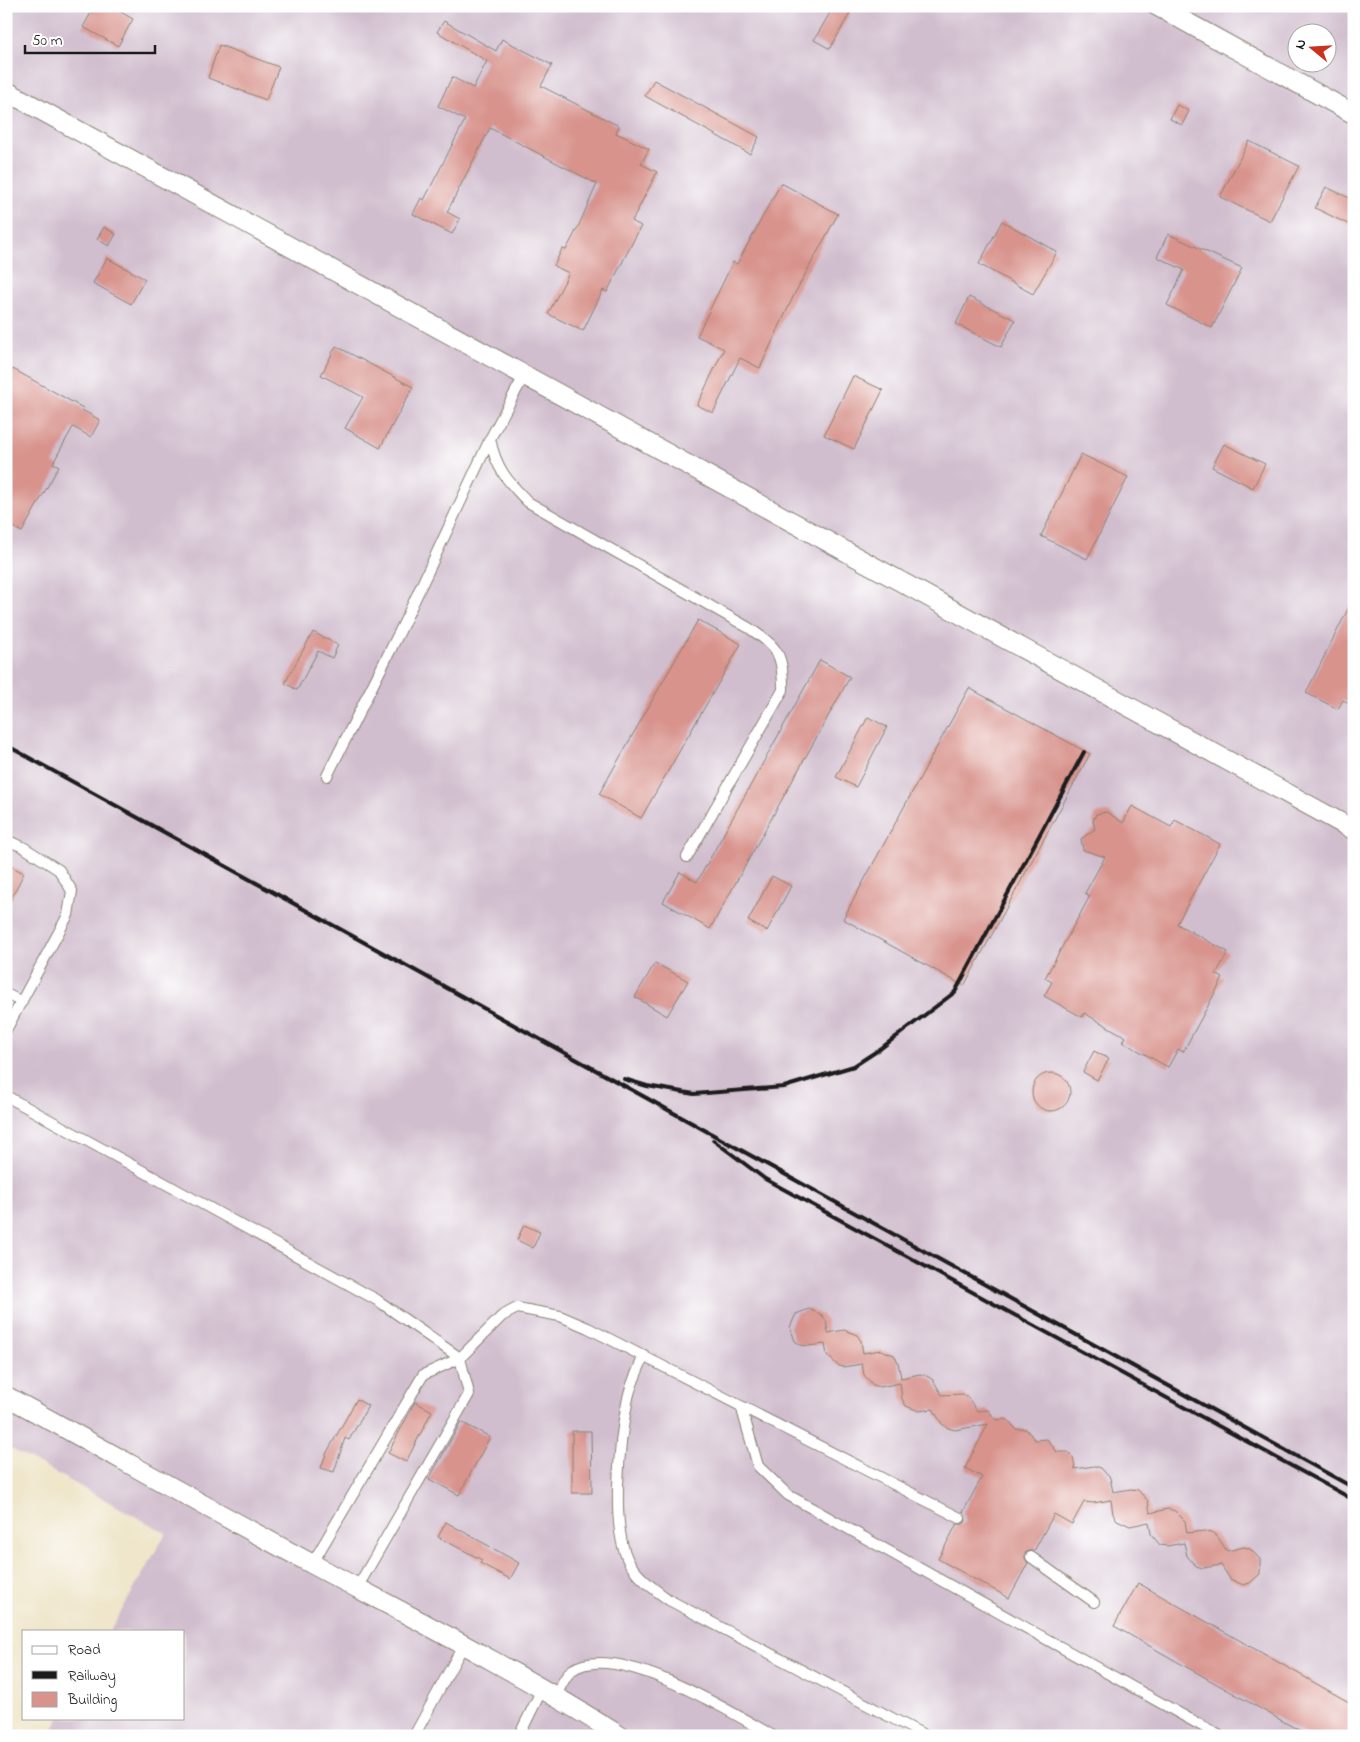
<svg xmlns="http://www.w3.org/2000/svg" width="1360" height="1742" viewBox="0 0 1360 1742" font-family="'Indie Flower',sans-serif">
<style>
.industrial{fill:#d0bdcd;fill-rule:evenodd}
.building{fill:#d8938c}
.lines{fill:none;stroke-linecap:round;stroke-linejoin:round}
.service-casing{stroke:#868174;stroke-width:12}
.minor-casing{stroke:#868174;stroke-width:21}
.service{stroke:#fff;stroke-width:10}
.minor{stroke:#fff;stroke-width:19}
.rail{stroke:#1c1c1c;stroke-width:4}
</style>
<rect width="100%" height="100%" fill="#fff"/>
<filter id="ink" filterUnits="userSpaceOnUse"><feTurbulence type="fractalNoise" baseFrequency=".02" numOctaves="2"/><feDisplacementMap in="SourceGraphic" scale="10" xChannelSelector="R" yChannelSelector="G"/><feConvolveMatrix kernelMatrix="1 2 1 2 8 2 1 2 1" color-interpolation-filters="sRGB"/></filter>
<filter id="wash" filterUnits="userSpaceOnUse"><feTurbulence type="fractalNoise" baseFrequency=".0096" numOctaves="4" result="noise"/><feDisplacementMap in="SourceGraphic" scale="20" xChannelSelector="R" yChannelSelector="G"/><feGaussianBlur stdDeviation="1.12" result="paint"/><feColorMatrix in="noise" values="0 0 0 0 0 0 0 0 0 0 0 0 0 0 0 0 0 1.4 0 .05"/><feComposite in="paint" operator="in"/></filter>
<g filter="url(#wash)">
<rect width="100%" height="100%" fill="#efe6cb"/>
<path class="industrial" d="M6,6H1354V1736H49L59,1718H184V1631H110L166,1533L6,1446ZM1298,32H1328V62H1298Z"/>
<g id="blocks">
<path class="building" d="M95,6H110L133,19L118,46L83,27Z
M834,6H854L830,49L814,40Z
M444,21L496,51L502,39L552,65L541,86L619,126L616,133L649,149L641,164L657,172L632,221L641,226L607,292L603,290L583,331L548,314L569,273L554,266L562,249L566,250L578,227L597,184L490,128L447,212L460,219L452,234L413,214L421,198L424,200L465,120L438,106L452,77L473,88L487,61L437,32Z
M219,45L279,67L266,100L208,78Z
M654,80L759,137L750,154L645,96Z
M1177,105L1189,111L1182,125L1170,119Z
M1249,141L1299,166L1270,221L1220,197Z
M781,183L838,214L795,293L760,368L740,358L713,413L697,405L724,349L697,336L733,262L737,264Z
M1326,187L1354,200V227L1315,208Z
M1002,221L1057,252L1033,294L979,264Z
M104,227L116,234L109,246L97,239Z
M1168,234L1242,268L1212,328L1167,305L1184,270L1157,257Z
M107,258L145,279L131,304L93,283Z
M969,297L1015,320L1001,347L956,324Z
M336,346L413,387L380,448L345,428L363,397L321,375Z
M13,369L83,408L82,410L100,420L91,437L73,427L53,463L59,466L22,532L6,523V380Z
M853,376L883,390L854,449L824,435Z
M1224,444L1265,464L1253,488L1212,467Z
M1081,454L1128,477L1087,559L1041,536Z
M1354,597V697L1350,704L1343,700L1338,709L1306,693Z
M698,620L741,644L641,818L599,794Z
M313,632L338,645L332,658L318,651L297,690L285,683Z
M820,660L850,677L710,929L663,902L680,872L697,882Z
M969,688L1090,754L964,986L843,919Z
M868,717L887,727L856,787L836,777Z
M1132,806L1171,827L1175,820L1220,844L1177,924L1228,952L1216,974L1223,978L1183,1052L1178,1049L1168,1067L1123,1042L1126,1037L1084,1013L1082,1017L1044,996L1052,982L1045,978L1090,896L1085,893L1105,857L1083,850L1081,839L1095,829L1093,821L1096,814L1107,812L1123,823Z
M6,864L24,873L6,909Z
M772,876L791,886L767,931L748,921Z
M655,963L688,981L667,1016L635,997Z
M1094,1051L1109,1059L1097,1080L1083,1072Z
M1032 1092a19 19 0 1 1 38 0a19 19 0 1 1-38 0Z
M524,1225L540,1232L533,1248L517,1240Z
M809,1309L822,1315L826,1321L828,1333L844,1330L857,1335L861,1341L863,1353L881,1350L894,1355L898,1362L901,1378L920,1374L927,1376L933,1380L942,1395L963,1394L969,1399L977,1411L988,1410L996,1420L1007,1419L1016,1429H1026L1035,1440L1047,1439L1057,1452H1068L1073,1457L1075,1469L1094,1466L1101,1468L1110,1478L1113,1492L1131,1489L1138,1490L1148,1501L1150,1513L1168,1509L1175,1511L1185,1521L1187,1533L1204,1531L1211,1532L1217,1536L1227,1551L1244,1547L1250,1549L1260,1559V1574L1250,1583L1243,1585L1230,1579L1221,1565L1203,1568L1196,1566L1187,1556L1184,1543L1167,1546L1160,1545L1151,1534L1149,1522L1130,1526L1117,1520L1113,1514L1111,1500L1093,1503L1084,1502L1072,1524L1054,1514L1034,1551H1029L1025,1553V1559L1028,1563L1009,1598L938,1559L957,1524H963L966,1521L963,1512L982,1477L965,1468L988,1424L955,1430L948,1428L942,1424L933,1409L919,1411L906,1406L902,1399L900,1383L880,1387L873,1385L864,1375L862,1364L843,1367L837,1365L827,1355L825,1344L808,1346L801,1345L795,1341L790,1327L796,1314Z
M357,1399L368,1406L349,1440L345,1438L334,1472L321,1468L326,1454Z
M415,1402L432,1411L406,1462L388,1453Z
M461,1422L490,1437L459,1495L429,1479Z
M572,1431H591L592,1493H572Z
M446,1522L519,1563L510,1579L480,1563L482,1560L438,1537Z
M1138,1583L1354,1705V1736H1309L1114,1626Z"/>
</g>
</g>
<g filter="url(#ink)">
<use href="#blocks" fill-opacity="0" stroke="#868174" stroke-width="1"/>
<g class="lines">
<defs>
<path id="service" d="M490,439C496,468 507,481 528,502L749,628C778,648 783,653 783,690L687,857
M327,776L402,627L490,439L525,374
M6,840L23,847L59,870L72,891L68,915L6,1030
M6,994L22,1002
M6,1096L377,1300L460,1358L469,1394L357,1588
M644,1355C639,1369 631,1383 628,1398C620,1437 609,1529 630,1564C640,1579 655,1590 669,1600L926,1736
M741,1406L758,1466L788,1495L1220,1736
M1031,1557L1094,1602
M312,1564L423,1375L460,1358L502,1316L517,1308L560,1316L588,1328L960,1518
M556,1695C560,1688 566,1674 572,1670C616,1640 733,1713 773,1736
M414,1736L464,1644
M519,1736L542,1689"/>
<path id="minor" d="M1157,6L1354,114
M6,91L1354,830
M6,1396C109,1452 211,1510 314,1565C417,1620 521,1673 620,1736"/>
</defs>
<use href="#service" class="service-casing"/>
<use href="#minor" class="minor-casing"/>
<use href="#service" class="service"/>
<use href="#minor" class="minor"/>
<path class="rail" d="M6,745L1354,1488
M624,1079L647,1086L694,1094L784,1087L854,1066L880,1049L955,992L1084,752
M713,1140L765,1179L1354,1500"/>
</g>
</g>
<rect width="1360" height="1742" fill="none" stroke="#fff" stroke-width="25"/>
<rect x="22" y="1630" width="162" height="90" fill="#ffffff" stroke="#a4a4a4"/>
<rect x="32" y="1646" width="25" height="8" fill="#ffffff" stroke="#a4a4a4"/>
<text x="68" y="1654" font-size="15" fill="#1c1c1c">Road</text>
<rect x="32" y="1671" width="25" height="8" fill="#1c1c1c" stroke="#a4a4a4"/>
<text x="68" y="1680" font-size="15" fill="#1c1c1c">Railway</text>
<rect x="32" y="1692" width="25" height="15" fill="#d8938c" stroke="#a4a4a4"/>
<text x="68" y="1704" font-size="15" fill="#1c1c1c">Building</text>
<g transform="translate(1312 48) rotate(288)"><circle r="24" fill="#ffffff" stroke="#a4a4a4"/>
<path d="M0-4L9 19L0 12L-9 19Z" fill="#c8321e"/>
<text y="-8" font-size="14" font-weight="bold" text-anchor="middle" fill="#1c1c1c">N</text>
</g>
<path d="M25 45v8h130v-8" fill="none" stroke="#1c1c1c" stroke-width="2.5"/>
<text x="32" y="45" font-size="15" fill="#1c1c1c" stroke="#ffffff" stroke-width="4" paint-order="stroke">50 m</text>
</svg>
